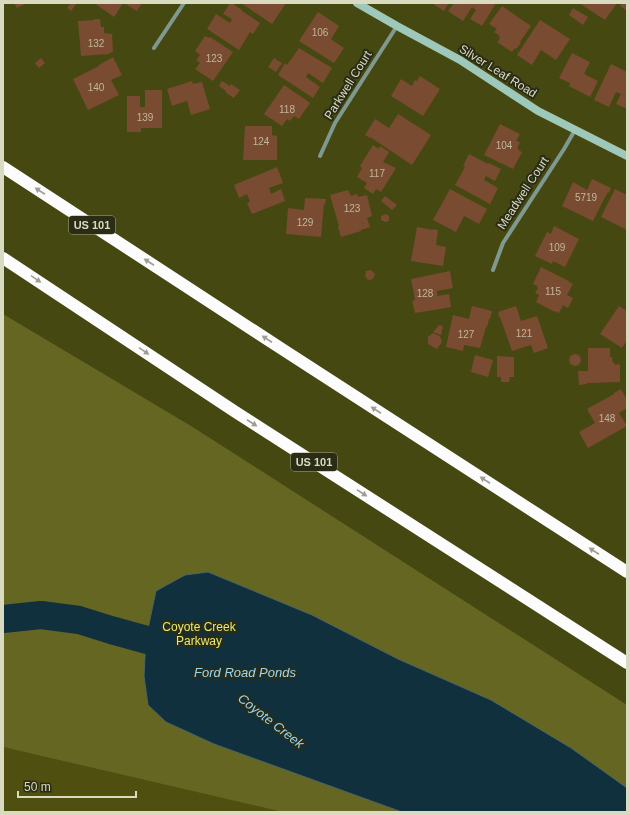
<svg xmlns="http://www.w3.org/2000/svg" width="630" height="815" viewBox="0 0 630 815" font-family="Arial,sans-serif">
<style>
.built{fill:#4f500f}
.green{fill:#646622}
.water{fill:#11303e;stroke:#4d6365}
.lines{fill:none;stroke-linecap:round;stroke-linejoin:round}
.river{stroke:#11303e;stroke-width:28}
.building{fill:#794b30}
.street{stroke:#7e998f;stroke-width:4}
.secondary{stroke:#9ec8b9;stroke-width:8}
.highway{stroke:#fcfcfc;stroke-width:12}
.oneway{fill:#9e9e94}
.labels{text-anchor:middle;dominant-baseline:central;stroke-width:4;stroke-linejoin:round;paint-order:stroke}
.number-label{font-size:10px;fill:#c1b79c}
.shield{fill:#2b2c16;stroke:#a5a68d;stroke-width:1}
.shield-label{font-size:11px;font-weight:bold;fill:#d9dbc0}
.street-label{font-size:12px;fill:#d9dbc0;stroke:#2b2c16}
.park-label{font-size:12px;fill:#e6ea74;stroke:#2b2c16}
.water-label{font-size:13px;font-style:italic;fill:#94d9fc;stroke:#2b2c16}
</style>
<rect width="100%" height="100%" fill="#464811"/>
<path class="built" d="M3,747L283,812H3Z"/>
<path class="green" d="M3,314L191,426L627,705V812H283L3,747Z"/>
<path class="water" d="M208,572L312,615L398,659L491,700L571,748L627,788V812H402L214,744L166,722L148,705L144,676L146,638L156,591L185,575Z"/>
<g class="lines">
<path class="river" d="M3,619L41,615L79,620L111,630L165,645L181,652"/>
</g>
<path class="building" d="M14,3H27L17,8Z
M71,3H74L76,4L71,11L67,8Z
M94,3H123L114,17Z
M124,3H142L137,11Z
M230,3H232L242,10V11L260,23L253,34L250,32L239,50L207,29L216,14L230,23L232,19L223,14Z
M241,3H286L272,24Z
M432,3H449L444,11Z
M454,3H496L482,26L470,19L476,10L472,7L463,21L448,11Z
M579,3H617L605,20Z
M622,3H627V11L620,6Z
M502,6L531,26L520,42L521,43L516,49L515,48L512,52L497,42L500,39L499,38L500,36L494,32L497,29L489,24Z
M573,8L588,17L583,25L569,15Z
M318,12L339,26L331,39L344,48L334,63L299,41Z
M94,19H100L101,27H104V33L112,34L113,52L109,53L110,54L81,56L78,21L94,20Z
M540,20L570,39L556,60L541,50L532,65L517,55Z
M205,36L209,38L210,37L233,52L213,81L195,69L200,63L196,60L200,55L195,51Z
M299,48L332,68L323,83L308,73L306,77L320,87L313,98L278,75L285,63L287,65Z
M572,53L590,62L584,74L598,81L590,97L569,86L570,83L559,78Z
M113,57L122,75L111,80L119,95L88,110L73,79L99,66V65Z
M41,58L45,63L39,68L35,63Z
M274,58L282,63L276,72L268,67Z
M611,64L627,72V109L616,104L621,94L616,92L609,107L594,100Z
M420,76L440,89L423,116L391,96L401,79L412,86L415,80L417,81Z
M192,81L193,84L202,82L210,109L191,115L187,101L172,106L167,89Z
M222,81L230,86L231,84L240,90L234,98L225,92L226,91L219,86Z
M284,85L306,100L310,103L299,119L294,116L290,121L287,119L282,126L264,114Z
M145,90H162V128H141V132H127V96H140V107H145Z
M398,114L431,135L412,165L370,137V138L365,135L375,119L389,128Z
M500,124L520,134L516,141L520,142L517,148L519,149L518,150L522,152L513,169L484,155Z
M245,126H272V135L277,136V160H243Z
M373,145L379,149L380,146L389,152L383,162L396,168L381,192L376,189L373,194L364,188L367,183L357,177L362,168L360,166Z
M469,154L488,164L489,163L501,169L495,181L486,176L484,180L498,188L490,204L455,185L465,167L463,166Z
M277,167L283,183L269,188L271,194L281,189L285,201L252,214L247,203L250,202L247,194L239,198L234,185Z
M592,179L611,188L609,193L608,192L603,201L593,221L562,206L573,182L587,190Z
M450,189L487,209L479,224L464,216L456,232L433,220Z
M615,189L627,195V230L601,217Z
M348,190L351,196L357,194L358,197L367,195L372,216L367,218L370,227L361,230V231L341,237L338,227L339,226L330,195Z
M385,196L397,205L392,210L381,201Z
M305,198L326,199L325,204H324L321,237L286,234L288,208L304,210Z
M386,214L389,216V221L385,222L381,220V216Z
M554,226L579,239L565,267L553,261L552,264L535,256L547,232L551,234Z
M417,227L433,230V229L438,230L436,245L446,247L443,266L411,261Z
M541,267L569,281V282L573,284L567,295L573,298L568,308L563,305L559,313L555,311V312L536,302L539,295L535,293L538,288L537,287V286L533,284Z
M371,270L375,274L373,279L368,280L365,276L366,271Z
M450,271L453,288L437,291V296L449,294L451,307L446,308L415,313L412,301L415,300L411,279Z
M472,306L492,311L490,319H489L487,327H486L480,348L464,345L463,351L446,347L453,315L469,319Z
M516,306L521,321L537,316L548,348L534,353L531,345L512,351L500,317H499L498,312Z
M619,306L627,311V340L622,348L600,334Z
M439,325L443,326L441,335L433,332Z
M433,333L440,336L442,342L437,349L428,344V337Z
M588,348H610V357H612L613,363H615V365L620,364V382L587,383V384L579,385L578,371H588Z
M569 360a6 6 0 1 1 12 0a6 6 0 1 1-12 0Z
M475,355L493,360L488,377L471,372Z
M497,356L514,357V377H510L509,382H501V377H497Z
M621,389L627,400V408L619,413L627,426L588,448L579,432L595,423L587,409L614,394V393Z"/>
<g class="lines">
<path class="street" d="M154,48L184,3
M320,156L335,123L397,26
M493,270L503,243L564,149L575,130"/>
<path class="secondary" d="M357,3L397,26L460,60L538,111L627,156"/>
<path class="highway" d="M3,167L282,349L627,572
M3,258L234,411L627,663"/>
</g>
<defs><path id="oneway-solid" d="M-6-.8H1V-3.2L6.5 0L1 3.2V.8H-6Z"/></defs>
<g class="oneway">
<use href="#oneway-solid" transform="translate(40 191) rotate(-147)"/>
<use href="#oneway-solid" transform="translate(149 262) rotate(-147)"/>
<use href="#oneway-solid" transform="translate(36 279) rotate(34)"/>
<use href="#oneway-solid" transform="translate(267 339) rotate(-147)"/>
<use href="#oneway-solid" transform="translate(144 351) rotate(34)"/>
<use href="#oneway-solid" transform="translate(376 410) rotate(-147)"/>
<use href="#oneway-solid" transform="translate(252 423) rotate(33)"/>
<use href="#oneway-solid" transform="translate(485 480) rotate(-147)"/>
<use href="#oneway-solid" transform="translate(362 493) rotate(33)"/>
<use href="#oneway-solid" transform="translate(594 551) rotate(-147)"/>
</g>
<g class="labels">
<g class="number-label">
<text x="320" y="32">106</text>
<text x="96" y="43">132</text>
<text x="214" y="58">123</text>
<text x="96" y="87">140</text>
<text x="287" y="109">118</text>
<text x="145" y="117">139</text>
<text x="261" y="141">124</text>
<text x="504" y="145">104</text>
<text x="377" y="173">117</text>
<text x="586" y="197">5719</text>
<text x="352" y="208">123</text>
<text x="305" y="222">129</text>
<text x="557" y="247">109</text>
<text x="553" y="291">115</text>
<text x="425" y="293">128</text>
<text x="524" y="333">121</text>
<text x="466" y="334">127</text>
<text x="607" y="418">148</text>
</g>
<g class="shield">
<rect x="69" y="216" width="46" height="18" rx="3"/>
<rect x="291" y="453" width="46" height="18" rx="3"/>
</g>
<g class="shield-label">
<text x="92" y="225">US 101</text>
<text x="314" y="462">US 101</text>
</g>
<g class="street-label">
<text transform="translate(498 71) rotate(32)">Silver Leaf Road</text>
<text transform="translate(348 85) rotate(-58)">Parkwell Court</text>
<text transform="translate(523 193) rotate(-57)">Meadwell Court</text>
</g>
<g class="park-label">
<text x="199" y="627">Coyote Creek<tspan x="199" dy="14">Parkway</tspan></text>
</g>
<g class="water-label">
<text x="245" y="672">Ford Road Ponds</text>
<text transform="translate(271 721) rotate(38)">Coyote Creek</text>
</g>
</g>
<rect width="630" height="815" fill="none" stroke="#d9dbc0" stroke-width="8"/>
<path d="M18 791v6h118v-6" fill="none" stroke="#d9dbc0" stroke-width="2"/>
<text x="24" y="791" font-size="12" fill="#d9dbc0" stroke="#2b2c16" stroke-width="3" paint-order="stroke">50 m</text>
</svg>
